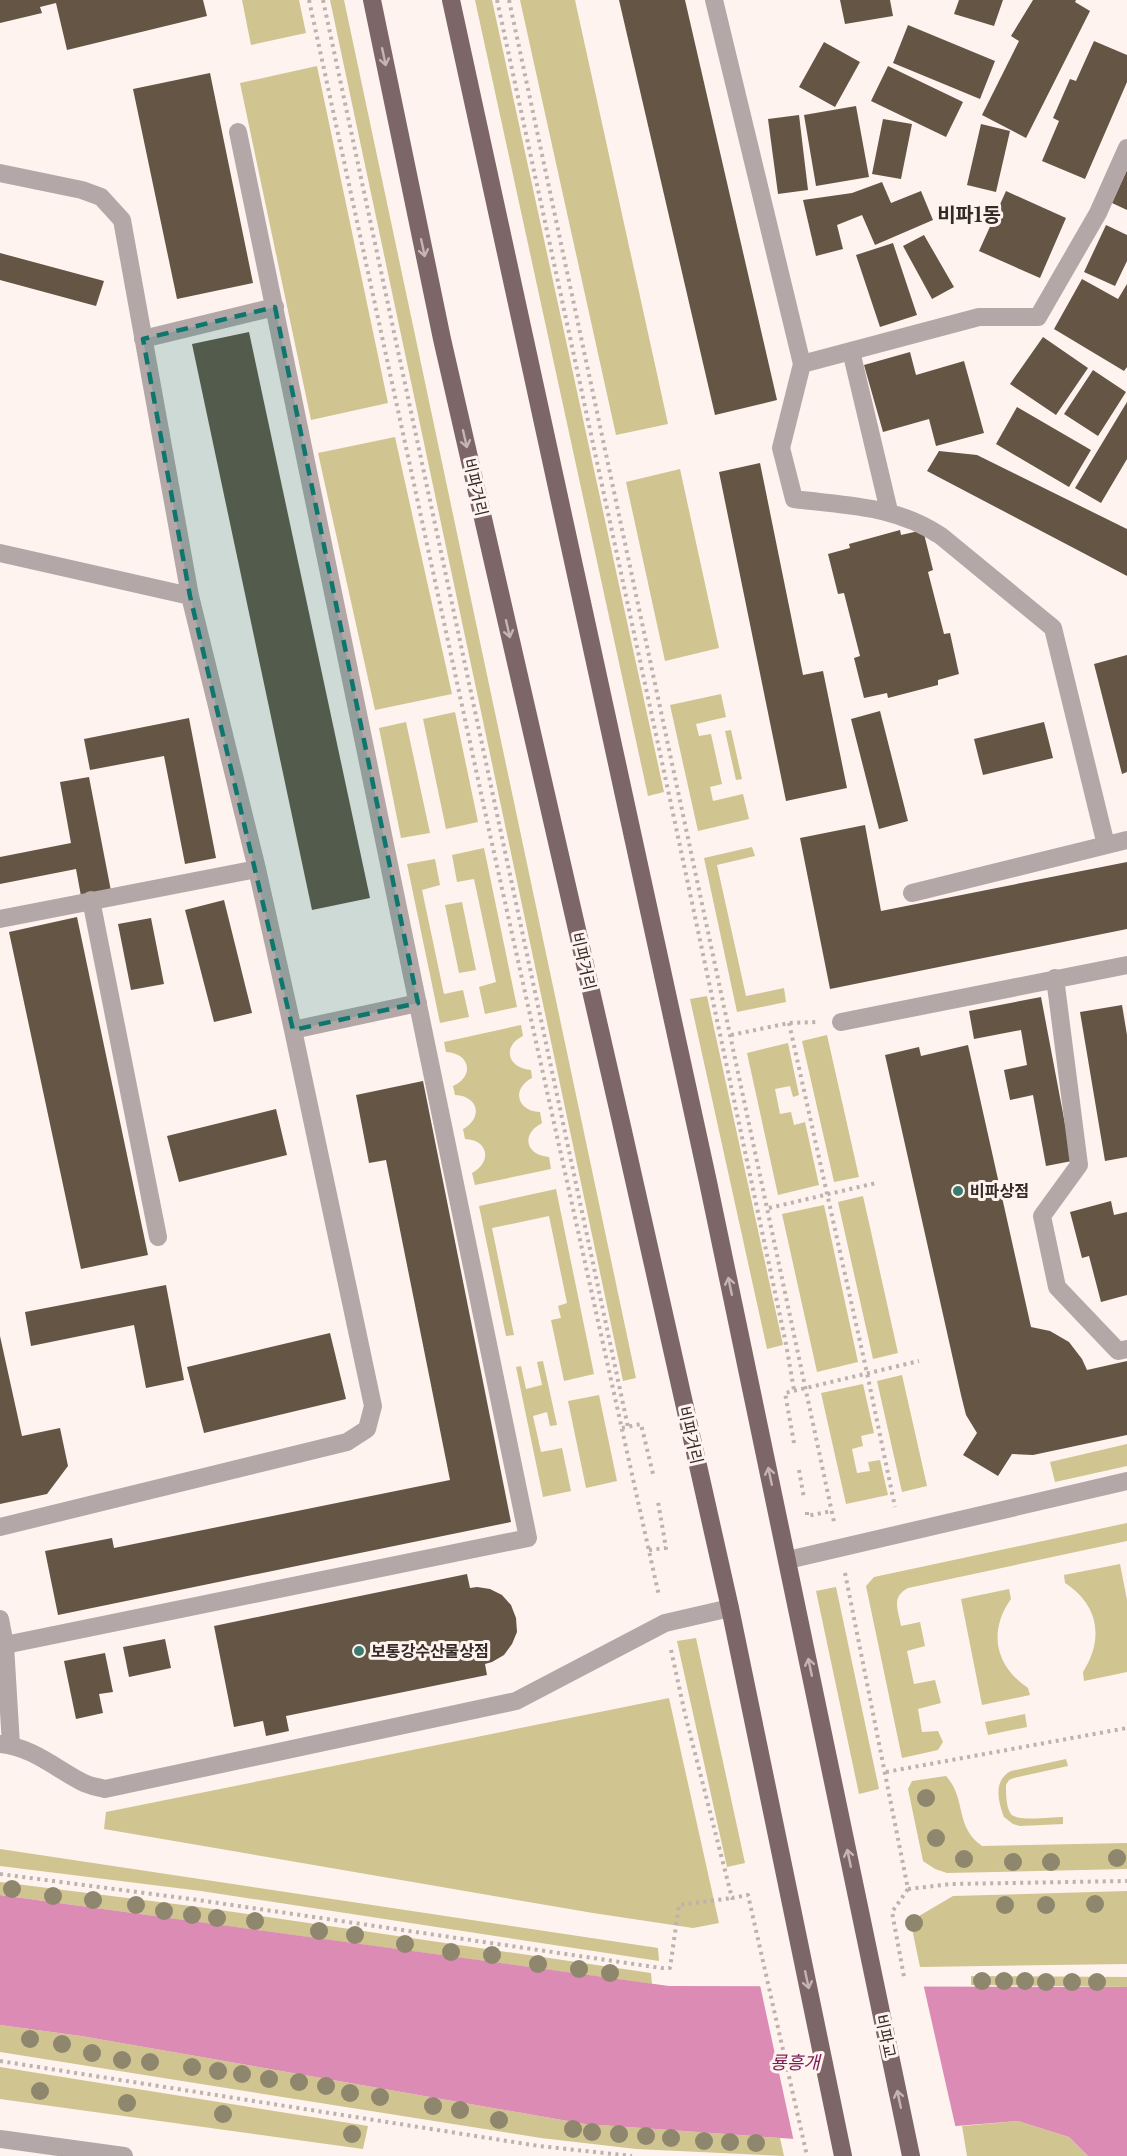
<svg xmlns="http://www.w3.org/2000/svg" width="1127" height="2156" viewBox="0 0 1127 2156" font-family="'Libre Baskerville','Noto Sans KR',serif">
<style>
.green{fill:#d0c491}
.water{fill:#dc8bb4}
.pier{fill:#fef3ef}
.building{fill:#645544}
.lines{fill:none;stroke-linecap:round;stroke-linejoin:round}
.path{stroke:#bcb2ae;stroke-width:4;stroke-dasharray:3 4.5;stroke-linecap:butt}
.minor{stroke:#b4a7a7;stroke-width:18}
.major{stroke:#7d6667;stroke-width:18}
.tree{fill:#8f866e}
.oneway{stroke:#c4b4b2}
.marked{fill:#0f766e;fill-opacity:0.2;stroke:#0f766e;stroke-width:4.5;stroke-dasharray:12 8;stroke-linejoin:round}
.poi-dot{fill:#397c6e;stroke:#fef3ef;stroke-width:2}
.labels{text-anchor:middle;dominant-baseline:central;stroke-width:6;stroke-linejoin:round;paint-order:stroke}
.street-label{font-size:16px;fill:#342a26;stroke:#fef3ef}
.poi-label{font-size:16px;font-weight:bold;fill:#342a26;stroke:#fef3ef;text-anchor:start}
.water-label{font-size:18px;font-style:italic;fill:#7b1c55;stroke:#fef3ef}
.quarter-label{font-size:20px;font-weight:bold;fill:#342a26;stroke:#fef3ef}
</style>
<rect width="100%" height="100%" fill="#fef3ef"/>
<path class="green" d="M242,0H299L306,33L251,45Z
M330,0H344L636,1378L623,1381Z
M475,0H492L664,792L648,796Z
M520,0H575L668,424L616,435Z
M317,66L388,403L311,420L240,83Z
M395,437L452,694L375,710L318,453Z
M680,469L719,648L665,661L626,482Z
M721,694L726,717L696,724L699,736L711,734L722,784L710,787L713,801L743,794L749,819L698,831L670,705Z
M455,712L478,822L446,829L423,719Z
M406,722L430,833L401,838L379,728Z
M731,730L742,779L736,780L725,731Z
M752,847L755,856L717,865L746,996L784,988L786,1002L737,1012L704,858Z
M484,848L517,1007L485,1014L479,987L496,982L474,879L457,882L452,855Z
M435,859L440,885L422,890L444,994L463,990L469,1017L440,1023L407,864Z
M462,902L476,970L459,973L445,905Z
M707,996L783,1345L767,1349L690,999Z
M521,1025L523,1036C502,1046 507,1068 531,1070L532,1078C511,1089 517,1111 540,1112L542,1123C521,1134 525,1155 549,1157L551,1169L475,1185L472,1173C492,1162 489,1140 465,1139L463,1129C483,1118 479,1096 455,1095L453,1086C475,1076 470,1053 446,1052L444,1042Z
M827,1035L859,1177L834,1182L802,1041Z
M788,1043L799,1095L793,1097L790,1086L775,1089L780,1114L791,1112L794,1125L805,1122L819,1185L778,1195L747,1053Z
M556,1189L594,1374L564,1381L551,1320L561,1318L558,1306L567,1303L549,1216L492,1228L514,1335L506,1336L479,1206Z
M863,1196L898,1353L873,1359L838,1202Z
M824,1205L858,1362L817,1372L782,1214Z
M543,1361L557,1425L550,1426L547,1412L533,1416L541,1452L562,1448L571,1491L543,1497L516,1367L521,1366L526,1389L542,1385L537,1362Z
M902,1375L927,1486L902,1492L877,1381Z
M863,1384L874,1433L861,1436L863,1446L852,1449L857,1473L870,1471L868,1462L880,1460L888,1495L846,1504L821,1393Z
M599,1395L617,1481L586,1488L568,1401Z
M1127,1444V1466L1055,1482L1050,1462Z
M1127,1523V1541L908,1588C891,1597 898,1609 901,1626L920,1622L925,1646L907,1651L914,1684L935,1680L941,1703L918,1709L922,1732L938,1731L943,1742L938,1750L902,1758L866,1586L874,1577Z
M1120,1564L1127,1600V1672L1084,1681L1083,1672C1104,1639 1099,1605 1065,1583L1064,1575Z
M836,1587L879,1789L859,1794L816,1591Z
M1009,1589L1011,1599C988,1631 995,1666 1028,1688L1030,1695L982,1705L961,1599Z
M696,1638L745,1863L727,1867L677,1641Z
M669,1698L719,1923L693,1928L593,1913L104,1829L106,1812Z
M1025,1714L1027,1727L988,1735L985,1722Z
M1066,1759L1068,1766L1014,1778L1009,1780L1006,1785C1006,1793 1006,1808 1011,1814C1017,1822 1052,1817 1063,1817V1824L1020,1826L1013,1824L1004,1817C998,1801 993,1780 1011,1771Z
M946,1776C967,1799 954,1826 982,1846L1127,1843V1869L947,1873L935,1869L923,1861L908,1789L912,1781Z
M0,1849L658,1948L659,1961L201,1891L0,1866Z
M0,1882L199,1907L651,1973L652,1984L0,1895Z
M1127,1891V1964L920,1967L910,1919L919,1916L953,1896Z
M971,1976L1127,1977V1987L971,1985Z
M0,2025L81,2036L585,2124L780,2138L784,2156L636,2149L541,2138L0,2052Z
M0,2067L368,2126L363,2149L0,2099Z
M1018,2121L1069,2137L1088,2156H967L962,2126Z"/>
<path class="water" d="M0,1895L669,1986L1127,1987V2156H1088L1069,2137L1018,2121L795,2139L585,2124L81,2036L0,2025Z"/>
<path class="pier" d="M923,1983L956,2129L794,2142L760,1985Z"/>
<path class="building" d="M0,0H203L207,16L67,50L56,3L40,7L42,13L0,23Z
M619,0H685L777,400L715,415Z
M840,0H890L893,16L845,24Z
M959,0H1003L994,26L954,14Z
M1033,0H1076L1075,2L1090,11L1026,138L982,115L1019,41L1011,36Z
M908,25L995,61L980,99L893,63Z
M1094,41L1127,55V82L1085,179L1042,161L1059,121L1053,118L1070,79L1076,81Z
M824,42L860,62L835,107L799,87Z
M888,66L963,102L946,137L871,101Z
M210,73L253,283L177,299L133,89Z
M856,106L869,177L816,186L804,115Z
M799,115L808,190L778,194L768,119Z
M883,119L912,124L901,179L872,174Z
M981,124L1010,131L996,192L967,185Z
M1127,170V210L1112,203Z
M882,182L891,203L921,191L933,220L875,245L862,215L837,225L843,249L816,256L803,200L852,193Z
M1006,191L1066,218L1040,278L979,251Z
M1106,225L1127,235V261L1115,286L1084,272Z
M924,235L954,287L932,299L903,246Z
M893,243L917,315L880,327L856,255Z
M0,253L104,281L96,306L0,280Z
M1082,279L1118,299L1127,284V367L1124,371L1054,329Z
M249,332L370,898L312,910L192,344Z
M1043,337L1088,368L1056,415L1010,384Z
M910,352L916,375L964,361L984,433L936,446L929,419L883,432L864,365Z
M1093,370L1126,392L1098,436L1064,414Z
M1127,402V459L1101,503L1075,488Z
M1017,407L1091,450L1069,487L996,444Z
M939,451L977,455L1127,529V576L927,471Z
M760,463L803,675L823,671L847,788L786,801L719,472Z
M900,530L901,535L923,530L933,570L928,572L944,634L950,633L959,674L938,680V685L888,698L887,693L864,698L854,658L860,656L844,593L838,594L828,554L850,548L849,544Z
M1127,655V772L1122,774L1094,664Z
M880,711L908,821L879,829L851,719Z
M189,718L216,858L185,864L164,756L90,770L84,739Z
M1044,722L1053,758L983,775L974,739Z
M89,777L111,891L81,896L76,869L0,884V857L71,843L60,782Z
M865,825L881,911L1127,862V929L830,989L800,838Z
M224,900L252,1013L214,1022L185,910Z
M77,917L148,1255L81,1269L9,932Z
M151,918L164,984L131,990L118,924Z
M1041,997L1072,1161L1046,1166L1033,1095L1010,1100L1004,1070L1027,1065L1021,1030L974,1039L969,1011Z
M1122,1005L1127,1035V1157L1105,1161L1080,1012Z
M968,1045L1031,1327L1050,1331L1069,1342L1082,1359L1087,1370L1127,1361V1435L1033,1455L1012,1454L998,1476L963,1455L977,1433L966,1415L961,1395L885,1055L919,1047L921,1056Z
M423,1081L511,1522L58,1615L45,1551L112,1538L114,1548L450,1480L386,1160L369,1163L356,1095Z
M276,1109L287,1155L179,1182L167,1136Z
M1111,1201L1114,1215L1127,1212V1295L1101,1302L1089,1256L1082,1258L1070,1212Z
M166,1285L184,1380L146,1388L134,1325L31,1346L25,1312Z
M330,1333L346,1399L204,1433L187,1367Z
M0,1336L22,1436L60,1428L68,1466L47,1494L0,1504Z
M467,1574L470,1588L477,1587L490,1589L502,1595L511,1605L516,1618L517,1632L512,1644L504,1655L492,1662L485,1664L487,1675L286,1716L289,1731L266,1736L263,1721L234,1727L214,1626Z
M165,1639L171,1668L129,1677L123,1647Z
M105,1653L113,1692L99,1694L103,1713L76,1719L64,1661Z"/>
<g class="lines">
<path class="path" d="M309,0L489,830L659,1596
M323,0L628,1427
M497,0L668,790L786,1344L794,1390
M509,0L834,1522
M789,1023L867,1373L895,1507
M731,1035L789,1023L816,1022
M769,1208L876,1183
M622,1428L641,1424L653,1474
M794,1443L785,1393L919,1361
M799,1470L804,1498
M807,1512V1516L832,1511
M649,1550L666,1548L658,1502
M845,1573L908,1889L892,1912L904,1977
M671,1650L685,1714L732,1898L748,1895L807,2156
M886,1772L1127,1728
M0,1874L198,1900L661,1968H670L679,1905L732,1898
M908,1889L951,1884L1127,1881
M0,2061L539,2146L632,2156"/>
<path class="minor" d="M714,0L802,364
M0,173L82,190L101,197L122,220L190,596L257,869L293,1030L373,1406L367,1429L347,1442L0,1527
M143,339L275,307
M851,351L889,511
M0,553L190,596
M1106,845L1053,628L941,536C895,505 847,506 794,499L781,448L802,364L979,317H1038L1098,213L1127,148
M912,893L1127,840
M91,900L158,1237
M0,919L257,869
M1055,978L1079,1165L1042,1216L1057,1287L1118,1351L1127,1349
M841,1022L1127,965
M293,1030L418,1003
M788,1560L1127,1481
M0,1619L5,1645L11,1745
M5,1645L528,1538L238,132
M0,1744C32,1747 55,1768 82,1782C89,1786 98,1787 105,1789L516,1701L665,1623L730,1608
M0,2139L124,2156"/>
<path class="major" d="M372,0L442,339L621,1122L730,1608L843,2156
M451,0L708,1182L911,2156"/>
</g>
<g class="tree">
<circle cx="926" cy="1798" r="9"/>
<circle cx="936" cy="1838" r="9"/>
<circle cx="1117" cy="1858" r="9"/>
<circle cx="964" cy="1859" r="9"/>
<circle cx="1013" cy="1862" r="9"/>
<circle cx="1051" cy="1862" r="9"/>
<circle cx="12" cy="1889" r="9"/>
<circle cx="53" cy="1896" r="9"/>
<circle cx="93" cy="1900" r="9"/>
<circle cx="1095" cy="1904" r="9"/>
<circle cx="136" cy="1905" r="9"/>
<circle cx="1005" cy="1905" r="9"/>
<circle cx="1046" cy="1905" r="9"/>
<circle cx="164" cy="1911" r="9"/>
<circle cx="192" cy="1915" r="9"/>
<circle cx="217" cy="1918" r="9"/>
<circle cx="255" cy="1921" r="9"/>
<circle cx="914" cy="1923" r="9"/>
<circle cx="319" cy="1931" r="9"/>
<circle cx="355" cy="1935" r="9"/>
<circle cx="405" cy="1944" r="9"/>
<circle cx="451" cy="1952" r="9"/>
<circle cx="492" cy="1955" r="9"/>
<circle cx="538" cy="1964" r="9"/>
<circle cx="579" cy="1969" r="9"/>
<circle cx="610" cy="1973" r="9"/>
<circle cx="982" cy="1981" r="9"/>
<circle cx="1004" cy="1981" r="9"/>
<circle cx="1025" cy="1981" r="9"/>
<circle cx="1046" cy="1982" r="9"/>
<circle cx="1072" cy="1982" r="9"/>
<circle cx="1097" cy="1982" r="9"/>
<circle cx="30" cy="2039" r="9"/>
<circle cx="62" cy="2044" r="9"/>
<circle cx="92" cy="2053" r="9"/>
<circle cx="122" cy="2060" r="9"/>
<circle cx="150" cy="2062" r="9"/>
<circle cx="192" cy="2067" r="9"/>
<circle cx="218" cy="2071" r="9"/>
<circle cx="242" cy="2074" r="9"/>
<circle cx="269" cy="2079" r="9"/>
<circle cx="299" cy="2082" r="9"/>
<circle cx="326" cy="2086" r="9"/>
<circle cx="40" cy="2091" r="9"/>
<circle cx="350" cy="2093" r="9"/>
<circle cx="380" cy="2097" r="9"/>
<circle cx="127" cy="2103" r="9"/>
<circle cx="433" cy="2106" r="9"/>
<circle cx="460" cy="2110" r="9"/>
<circle cx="223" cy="2114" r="9"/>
<circle cx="499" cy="2120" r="9"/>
<circle cx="573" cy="2129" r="9"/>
<circle cx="592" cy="2132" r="9"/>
<circle cx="352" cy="2134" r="9"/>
<circle cx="619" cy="2134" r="9"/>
<circle cx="646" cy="2136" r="9"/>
<circle cx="671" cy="2138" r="9"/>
<circle cx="704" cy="2141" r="9"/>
<circle cx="730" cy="2142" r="9"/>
<circle cx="756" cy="2143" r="9"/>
</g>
<defs><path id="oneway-shaft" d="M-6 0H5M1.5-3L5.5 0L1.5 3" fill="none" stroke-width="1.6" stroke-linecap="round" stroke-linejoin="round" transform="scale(1.5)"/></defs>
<g class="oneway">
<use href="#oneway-shaft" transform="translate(384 57) rotate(78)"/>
<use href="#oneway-shaft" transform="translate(423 248) rotate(78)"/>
<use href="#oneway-shaft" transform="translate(465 439) rotate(77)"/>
<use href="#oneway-shaft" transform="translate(508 629) rotate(77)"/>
<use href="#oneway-shaft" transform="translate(730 1286) rotate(-102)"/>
<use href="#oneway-shaft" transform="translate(770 1476) rotate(-102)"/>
<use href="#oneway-shaft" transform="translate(810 1667) rotate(-102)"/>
<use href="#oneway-shaft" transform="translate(849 1858) rotate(-102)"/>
<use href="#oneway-shaft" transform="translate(807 1980) rotate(78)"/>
<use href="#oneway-shaft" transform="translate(899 2099) rotate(-102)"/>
</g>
<path class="marked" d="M275,307L418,1003L293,1030L190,596L143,339Z"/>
<g class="poi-dot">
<circle cx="958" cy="1191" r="6"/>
<circle cx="359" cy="1651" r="6"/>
</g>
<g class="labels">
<g class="street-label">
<text transform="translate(476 487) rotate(77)">비파거리</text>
<text transform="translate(584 961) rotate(77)">비파거리</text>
<text transform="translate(691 1435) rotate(77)">비파거리</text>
<text transform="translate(886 2036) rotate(78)">비파교</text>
</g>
<g class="poi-label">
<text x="970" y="1191">비파상점</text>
<text x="371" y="1651">보통강수산물상점</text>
</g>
<g class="water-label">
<text x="795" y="2063">룡흥개</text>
</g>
<g class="quarter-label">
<text x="969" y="215">비파1동</text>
</g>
</g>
</svg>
